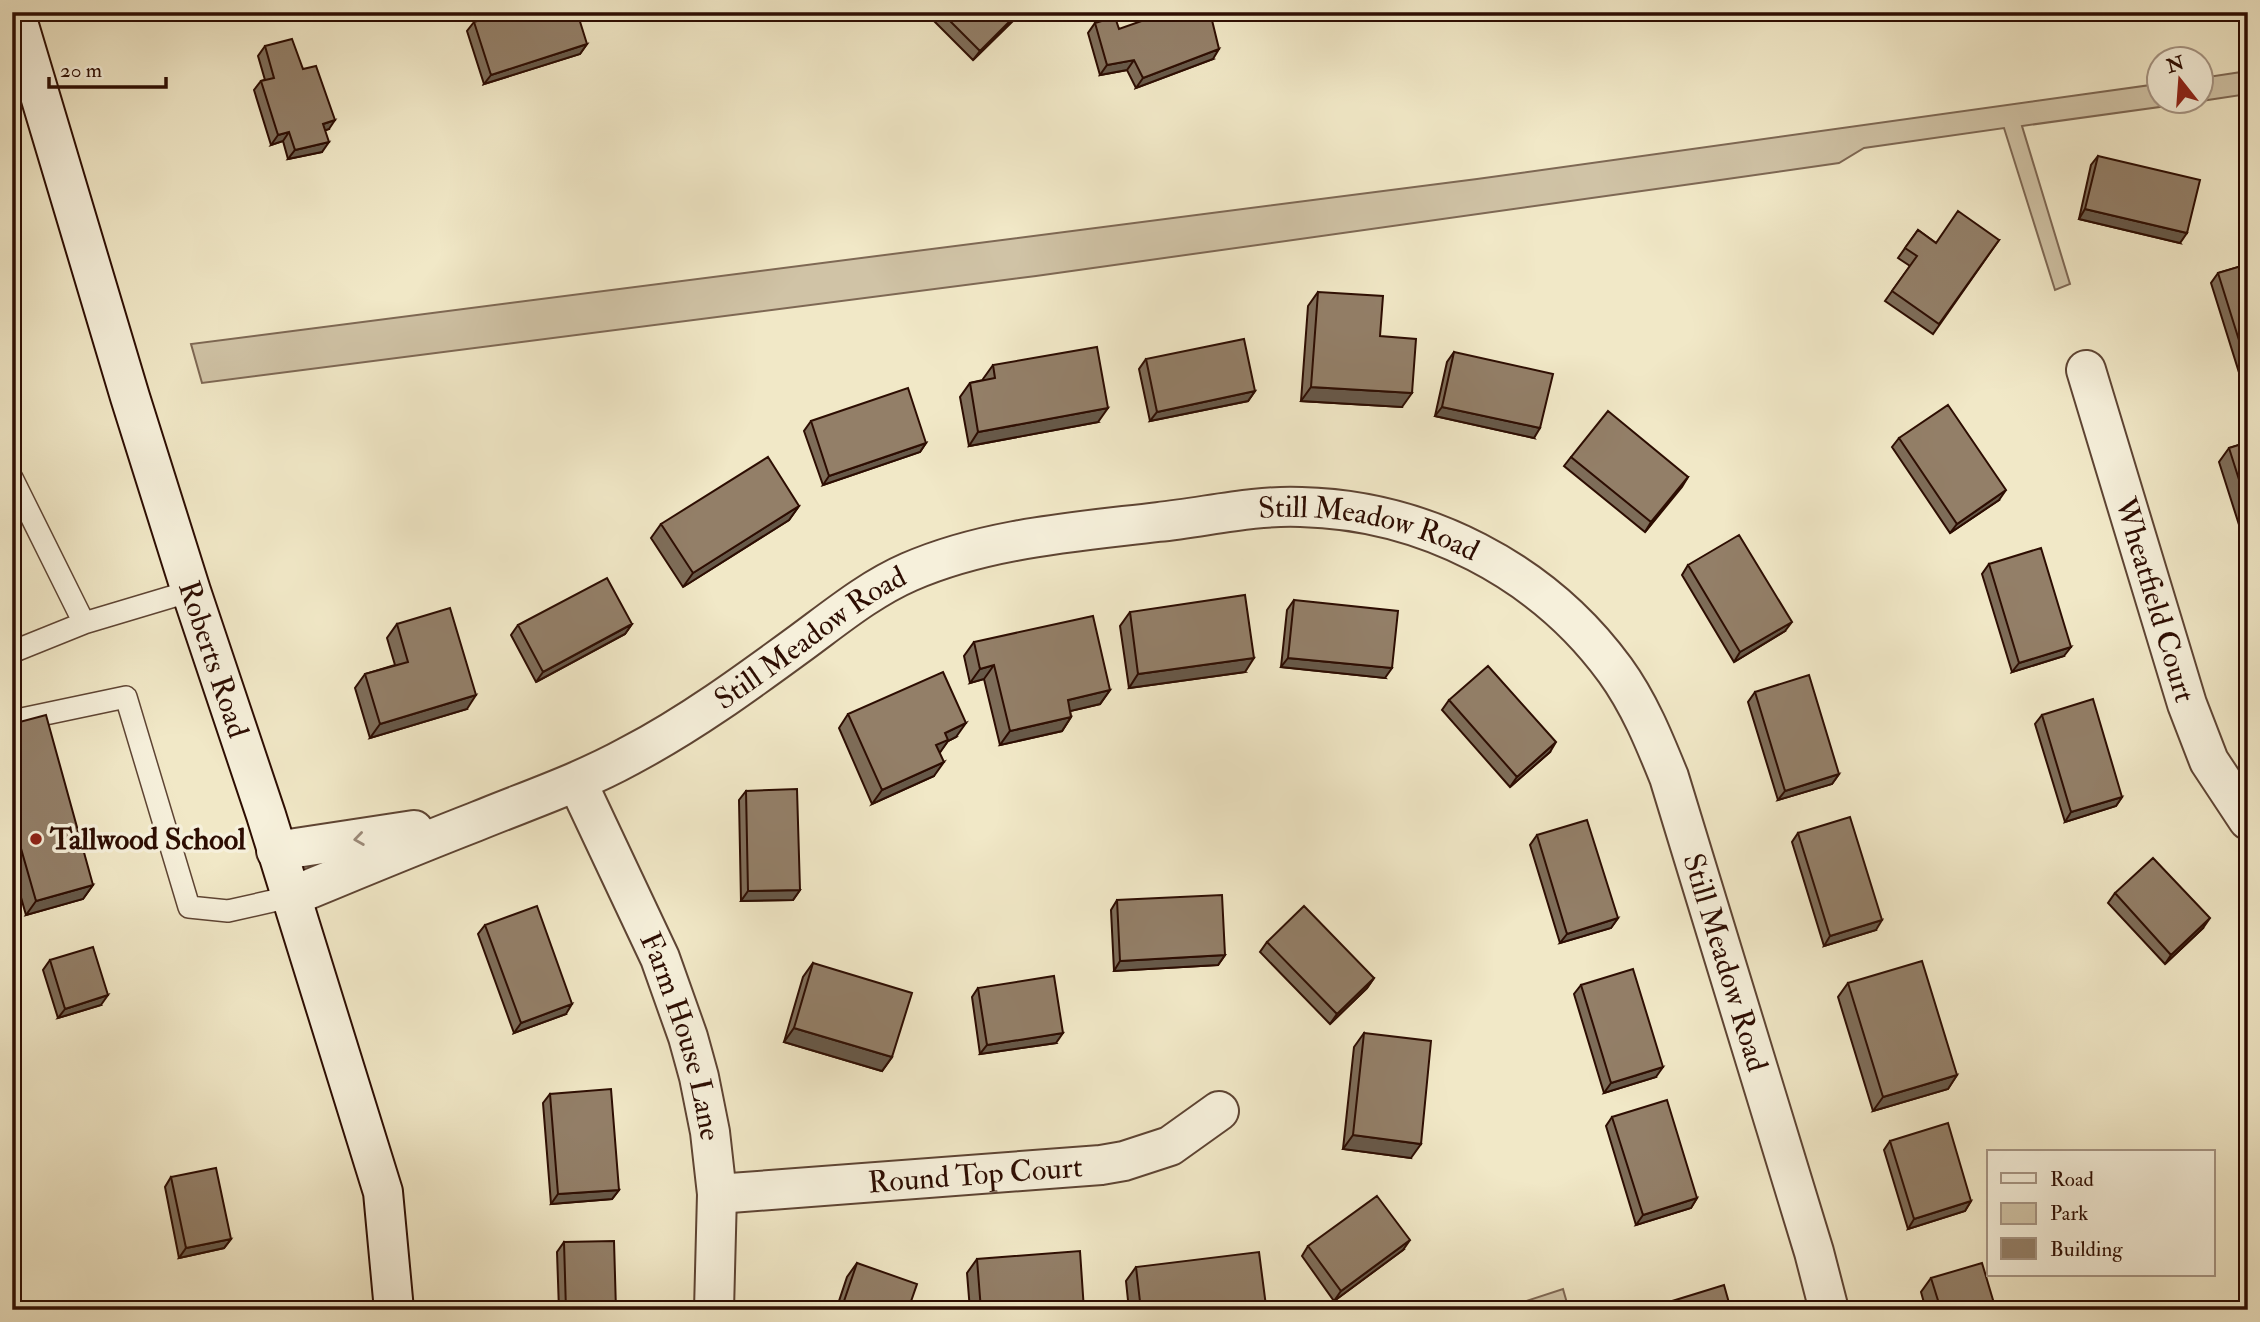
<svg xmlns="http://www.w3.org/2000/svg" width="2260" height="1322" viewBox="0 0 2260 1322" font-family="'IM FELL Double Pica',serif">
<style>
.green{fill:#d0c3a6;stroke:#7e6854;stroke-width:2}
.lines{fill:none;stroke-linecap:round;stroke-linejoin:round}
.service-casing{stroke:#5e4433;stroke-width:24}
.minor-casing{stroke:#5e4433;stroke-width:42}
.secondary-casing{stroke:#2d0d02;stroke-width:42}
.service{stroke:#f6f0db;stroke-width:21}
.minor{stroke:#f6f0db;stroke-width:38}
.secondary{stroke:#f6f0db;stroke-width:38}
.wall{fill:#7e6d59;stroke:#2d0d02;stroke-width:2}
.shaded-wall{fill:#675949;stroke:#2d0d02;stroke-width:2}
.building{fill:#937f68;stroke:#2d0d02;stroke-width:2}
.oneway{stroke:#9c8a79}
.poi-dot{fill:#8f2418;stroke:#f6f0db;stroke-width:2.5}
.labels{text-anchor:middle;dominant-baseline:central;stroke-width:7;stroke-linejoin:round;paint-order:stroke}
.street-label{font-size:30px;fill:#2d0d02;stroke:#f6f0db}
.poi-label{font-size:30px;font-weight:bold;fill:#2d0d02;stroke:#f6f0db;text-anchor:start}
</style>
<rect width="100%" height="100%" fill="#f1e8c7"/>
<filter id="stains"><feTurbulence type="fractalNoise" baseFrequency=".00286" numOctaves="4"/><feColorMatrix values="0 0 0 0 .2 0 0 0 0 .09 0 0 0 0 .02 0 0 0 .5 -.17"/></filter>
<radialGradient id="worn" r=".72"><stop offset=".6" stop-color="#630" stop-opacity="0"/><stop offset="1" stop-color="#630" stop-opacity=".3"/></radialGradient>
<path class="green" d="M2248,71V94L2201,101V78Z
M2158,84V102H2196L2022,126L2070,284L2055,290L2004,128L1864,148L1839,163L1706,182L1036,276L202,383L191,344L1477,179Z
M1563,1289L1569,1310H1499Z"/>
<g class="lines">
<defs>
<path id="service" d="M12,478L84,623
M12,652L84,623L191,591
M12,721L126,697L189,907L228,911L290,897"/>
<g id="minor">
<path id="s1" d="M2086,370L2187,704L2209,761L2248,820"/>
<path id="s2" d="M577,782L660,958L688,1037L699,1077L710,1132L717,1194L714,1310"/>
<path d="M276,851L414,830"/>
<path id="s3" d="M290,897C351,872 413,846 475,822C526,801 580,783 629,756C690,724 746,683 802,642C836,617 870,589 909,572C987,538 1075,532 1158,522C1206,517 1253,505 1301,507C1424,510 1542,570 1615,670C1639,703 1654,740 1669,777L1814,1252L1829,1310"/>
<path id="s4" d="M717,1194L1101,1165L1124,1161L1170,1146L1219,1111"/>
</g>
<g id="secondary">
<path id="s5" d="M15,12L130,397L191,591L266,815L383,1192L394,1310"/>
</g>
</defs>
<use href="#service" class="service-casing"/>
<use href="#minor" class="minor-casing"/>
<use href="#secondary" class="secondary-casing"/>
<use href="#service" class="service"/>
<use href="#minor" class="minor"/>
<use href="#secondary" class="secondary"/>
</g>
<path class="wall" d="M925,12H1021L973,60Z
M474,22L587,44L580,54L484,84L467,31Z
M1095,23L1119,29L1213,59L1136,88L1127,70L1100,75L1088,33Z
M265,46L303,69L329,129L325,130L322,152L288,159L283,141L271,145L254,90L261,81L265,80L258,56Z
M2098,156L2180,243L2079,219L2091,165Z
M1918,230L1936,243L1999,240L1933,334L1885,301L1910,266L1898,258Z
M2248,264V381L2242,382L2211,283L2218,273Z
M1318,292L1380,336L1402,407L1301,401L1308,306Z
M1454,352L1534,438L1435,416L1447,362Z
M1146,359L1255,391L1248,401L1150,421L1139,369Z
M993,365L1098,422L969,446L960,397L970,383L983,380V379Z
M811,421L926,443L920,452L823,485L804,431Z
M1899,438L1999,500L1950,533L1892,447Z
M2248,442V553L2219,462L2229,448Z
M1571,457L1688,477L1645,532L1564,466Z
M799,506L789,520L683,587L651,538L661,524Z
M1989,564L2064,656L2012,672L1982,574Z
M1688,565L1785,631L1734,662L1682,575Z
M1294,600L1385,678L1281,667L1287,610Z
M1130,612L1245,672L1129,688L1120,626Z
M397,624L467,709L370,738L355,688L365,674L395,665L387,638Z
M632,624L625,634L536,682L511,635L518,625Z
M974,642L1110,690L1100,704L1070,711L1071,717L1062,731L1000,745L984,679L970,683L964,656Z
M1755,692L1839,774L1832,784L1778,800L1748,702Z
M1449,700L1550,752L1510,787L1442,710Z
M848,714L956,737L948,741L939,753L934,776L872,804L839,728Z
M2042,715L2122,797L2116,806L2065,822L2035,724Z
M12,724L93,885L83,899L26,915L12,866Z
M746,791L800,890L793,900L741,901L739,800Z
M1798,833L1876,930L1824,946L1792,842Z
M1537,835L1618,918L1611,928L1560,943L1530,845Z
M2115,893L2203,928L2165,964L2108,903Z
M1117,900L1225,955L1218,965L1114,971L1111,910Z
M485,925L566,1014L514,1033L478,934Z
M1267,942L1374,978L1367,988L1330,1024L1260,952Z
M50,960L101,1005L58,1018L43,970Z
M813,963L892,1057L882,1071L784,1042L803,977Z
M1848,983L1957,1075L1948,1089L1873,1111L1838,997Z
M1581,985L1656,1077L1604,1093L1574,994Z
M978,988L1056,1043L980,1054L972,997Z
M1364,1033L1411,1158L1343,1149L1354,1047Z
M550,1094L619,1190L612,1199L551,1204L543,1103Z
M1612,1117L1697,1198L1691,1208L1636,1225L1606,1126Z
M1890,1141L1971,1201L1965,1211L1908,1229L1884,1150Z
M171,1177L231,1239L224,1248L179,1258L165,1187Z
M564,1242L616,1310H559L557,1252Z
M1308,1246L1403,1250L1334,1301L1302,1256Z
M977,1259L1084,1310H970L967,1273Z
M857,1263L908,1310H836L847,1277Z
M1136,1267L1266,1306L1263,1310H1129L1126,1281Z
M1931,1278L1996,1310H1926L1921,1292Z
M1669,1302L1731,1310H1664Z"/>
<path class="shaded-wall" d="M1019,12H1021L1018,16L973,60L980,51Z
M587,44L580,54L484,84L491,75Z
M1219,49L1213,59L1136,88L1143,78Z
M1134,60L1127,70L1100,75L1107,65Z
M335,120L329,129L316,134L323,124Z
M289,132L283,141L271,145L278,135Z
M329,142L322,152L288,159L295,150Z
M2085,209L2187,233L2180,243L2079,219Z
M2248,374V381L2242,382Z
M1311,387L1412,393L1402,407L1301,401Z
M1255,391L1248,401L1150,421L1157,412Z
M1442,407L1540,428L1534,438L1435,416Z
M1108,408L1098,422L969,446L978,432Z
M926,443L920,452L823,485L829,476Z
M1688,477L1682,487L1645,532L1651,522Z
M2006,490L1999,500L1950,533L1957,524Z
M799,506L789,520L683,587L693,573Z
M1792,622L1785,631L1734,662L1740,652Z
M632,624L625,634L536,682L543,672Z
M2071,647L2064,656L2012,672L2019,663Z
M1254,658L1245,672L1129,688L1138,674Z
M1288,658L1392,668L1385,678L1281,667Z
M994,665L984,679L970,683L980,669Z
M1110,690L1100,704L1058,714L1068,700Z
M476,695L467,709L370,738L380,724Z
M1071,717L1062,731L1000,745L1010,731Z
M966,723L956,737L948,741L939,754L926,759L945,733Z
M1556,742L1550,752L1510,787L1517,777Z
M944,762L934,776L872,804L882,790Z
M1839,774L1832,784L1778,800L1785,791Z
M2122,797L2116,806L2065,822L2071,812Z
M93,885L83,899L26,915L36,901Z
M800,890L793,900L741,901L748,891Z
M1618,918L1611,928L1560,943L1567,934Z
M2210,918L2203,928L2165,964L2171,955Z
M1882,920L1876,930L1824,946L1830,936Z
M1225,955L1218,965L1114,971L1120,961Z
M1374,978L1367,988L1330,1024L1337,1014Z
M108,995L101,1005L58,1018L65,1009Z
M572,1004L566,1014L514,1033L521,1023Z
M794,1028L892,1057L882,1071L784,1042Z
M1063,1033L1056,1043L980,1054L987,1045Z
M1663,1067L1656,1077L1604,1093L1611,1083Z
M1957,1075L1948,1089L1873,1111L1883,1097Z
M1353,1135L1421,1144L1411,1158L1343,1149Z
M619,1190L612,1199L551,1204L558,1194Z
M1697,1198L1691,1208L1636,1225L1643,1215Z
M1971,1201L1965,1211L1908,1229L1914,1219Z
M231,1239L224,1248L179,1258L186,1248Z
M1410,1240L1403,1250L1334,1301L1341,1291Z
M1266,1306L1263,1310H1235Z"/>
<path class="building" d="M504,12H577L587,44L491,75L474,22Z
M941,12H1019L980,51Z
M1167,12H1210L1219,49L1143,78L1134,60L1107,65L1095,23L1115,17L1119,29Z
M292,39L303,69L316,66L335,120L323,124L329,142L295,150L289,132L278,135L261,81L274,78L265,46Z
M2098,156L2200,180L2187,233L2085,209Z
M1958,211L1999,240L1939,324L1892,291L1917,256L1905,248L1918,230L1936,243Z
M2248,264V369L2218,273Z
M1318,292L1383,296L1380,336L1416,339L1412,393L1311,387Z
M1244,339L1255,391L1157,412L1146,359Z
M1097,347L1108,408L978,432L970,383L995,378L993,365Z
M1454,352L1553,374L1540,428L1442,407Z
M908,388L926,443L829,476L811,421Z
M1948,405L2006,490L1957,524L1899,438Z
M1608,411L1688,477L1651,522L1571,457Z
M2248,442V508L2229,448Z
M768,457L799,506L693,573L661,524Z
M1739,535L1792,622L1740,652L1688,565Z
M2041,548L2071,647L2019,663L1989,564Z
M607,578L632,624L543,672L518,625Z
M1245,595L1254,658L1138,674L1130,612Z
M1294,600L1398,611L1392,668L1288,658Z
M450,608L476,695L380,724L365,674L408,662L397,624Z
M1093,616L1110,690L1068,700L1071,717L1010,731L994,665L980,669L974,642Z
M1488,666L1556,742L1517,777L1449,700Z
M943,672L966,723L945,733L948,740L936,745L944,762L882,790L848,714Z
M1809,675L1839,774L1785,791L1755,692Z
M2093,699L2122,797L2071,812L2042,715Z
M46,715L93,885L36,901L12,817V724Z
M797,789L800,890L748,891L746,791Z
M1850,817L1882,920L1830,936L1798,833Z
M1587,820L1618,918L1567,934L1537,835Z
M2153,858L2210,918L2171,955L2115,893Z
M1222,895L1225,955L1120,961L1117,900Z
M537,906L572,1004L521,1023L485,925Z
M1304,906L1374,978L1337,1014L1267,942Z
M93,947L108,995L65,1009L50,960Z
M1922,961L1957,1075L1883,1097L1848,983Z
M813,963L912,993L892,1057L794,1028Z
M1633,969L1663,1067L1611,1083L1581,985Z
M1054,976L1063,1033L987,1045L978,988Z
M1364,1033L1431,1041L1421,1144L1353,1135Z
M611,1089L619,1190L558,1194L550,1094Z
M1667,1100L1697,1198L1643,1215L1612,1117Z
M1948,1123L1971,1201L1914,1219L1890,1141Z
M216,1168L231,1239L186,1248L171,1177Z
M1377,1196L1410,1240L1341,1291L1308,1246Z
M614,1241L616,1310H566L564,1242Z
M1080,1251L1084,1310H981L977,1259Z
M1259,1252L1266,1306L1235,1310H1141L1136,1267Z
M857,1263L917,1284L908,1310H841Z
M1982,1263L1996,1310H1941L1931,1278Z
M1724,1285L1731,1310H1672L1669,1302Z
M2248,1303V1310H2209Z"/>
<defs><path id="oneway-chevron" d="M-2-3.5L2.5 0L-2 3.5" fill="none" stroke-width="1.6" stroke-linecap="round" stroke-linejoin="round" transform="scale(1.75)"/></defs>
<use class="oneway" href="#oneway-chevron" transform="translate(359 839) rotate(172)"/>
<circle class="poi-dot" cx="36" cy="839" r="7"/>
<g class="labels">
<g class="street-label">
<text stroke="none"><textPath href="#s3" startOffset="1172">Still Meadow Road</textPath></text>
<text stroke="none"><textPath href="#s1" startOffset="240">Wheatfield Court</textPath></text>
<text stroke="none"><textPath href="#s3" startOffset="584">Still Meadow Road</textPath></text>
<text stroke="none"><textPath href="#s5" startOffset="677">Roberts Road</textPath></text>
<text stroke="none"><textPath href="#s3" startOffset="1782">Still Meadow Road</textPath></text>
<text stroke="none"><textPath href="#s2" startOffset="276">Farm House Lane</textPath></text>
<text stroke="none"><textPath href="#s4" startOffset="259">Round Top Court</textPath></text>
</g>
<g class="poi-label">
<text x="50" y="839">Tallwood School</text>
</g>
</g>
<rect width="2260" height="1322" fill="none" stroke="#f1e8c7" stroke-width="42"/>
<rect x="14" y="14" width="2232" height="1294" fill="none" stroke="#2d0d02" stroke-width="3.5"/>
<rect x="21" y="21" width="2218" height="1280" fill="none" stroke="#2d0d02" stroke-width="2"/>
<rect x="1987" y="1150" width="228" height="126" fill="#f6f0db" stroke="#a69584" stroke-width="2"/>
<rect x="2001" y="1173" width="35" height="10" fill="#f6f0db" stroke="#a69584" stroke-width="2"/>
<text x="2050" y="1186" font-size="21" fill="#2d0d02">Road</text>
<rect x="2001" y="1203" width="35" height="21" fill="#d0c3a6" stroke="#a69584" stroke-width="2"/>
<text x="2050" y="1220" font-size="21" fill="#2d0d02">Park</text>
<rect x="2001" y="1238" width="35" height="21" fill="#937f68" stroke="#a69584" stroke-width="2"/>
<text x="2050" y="1256" font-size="21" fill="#2d0d02">Building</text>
<g transform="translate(2180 80) rotate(343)"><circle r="33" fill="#f6f0db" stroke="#a69584" stroke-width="2"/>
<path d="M0-5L12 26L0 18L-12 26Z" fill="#8f2418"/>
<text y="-10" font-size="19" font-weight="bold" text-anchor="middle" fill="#2d0d02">N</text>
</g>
<path d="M49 77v10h117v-10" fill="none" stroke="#2d0d02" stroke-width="3.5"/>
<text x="60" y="77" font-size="21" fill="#2d0d02" stroke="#f6f0db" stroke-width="5" paint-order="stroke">20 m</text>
<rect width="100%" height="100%" filter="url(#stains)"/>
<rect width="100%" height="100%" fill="url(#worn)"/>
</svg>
